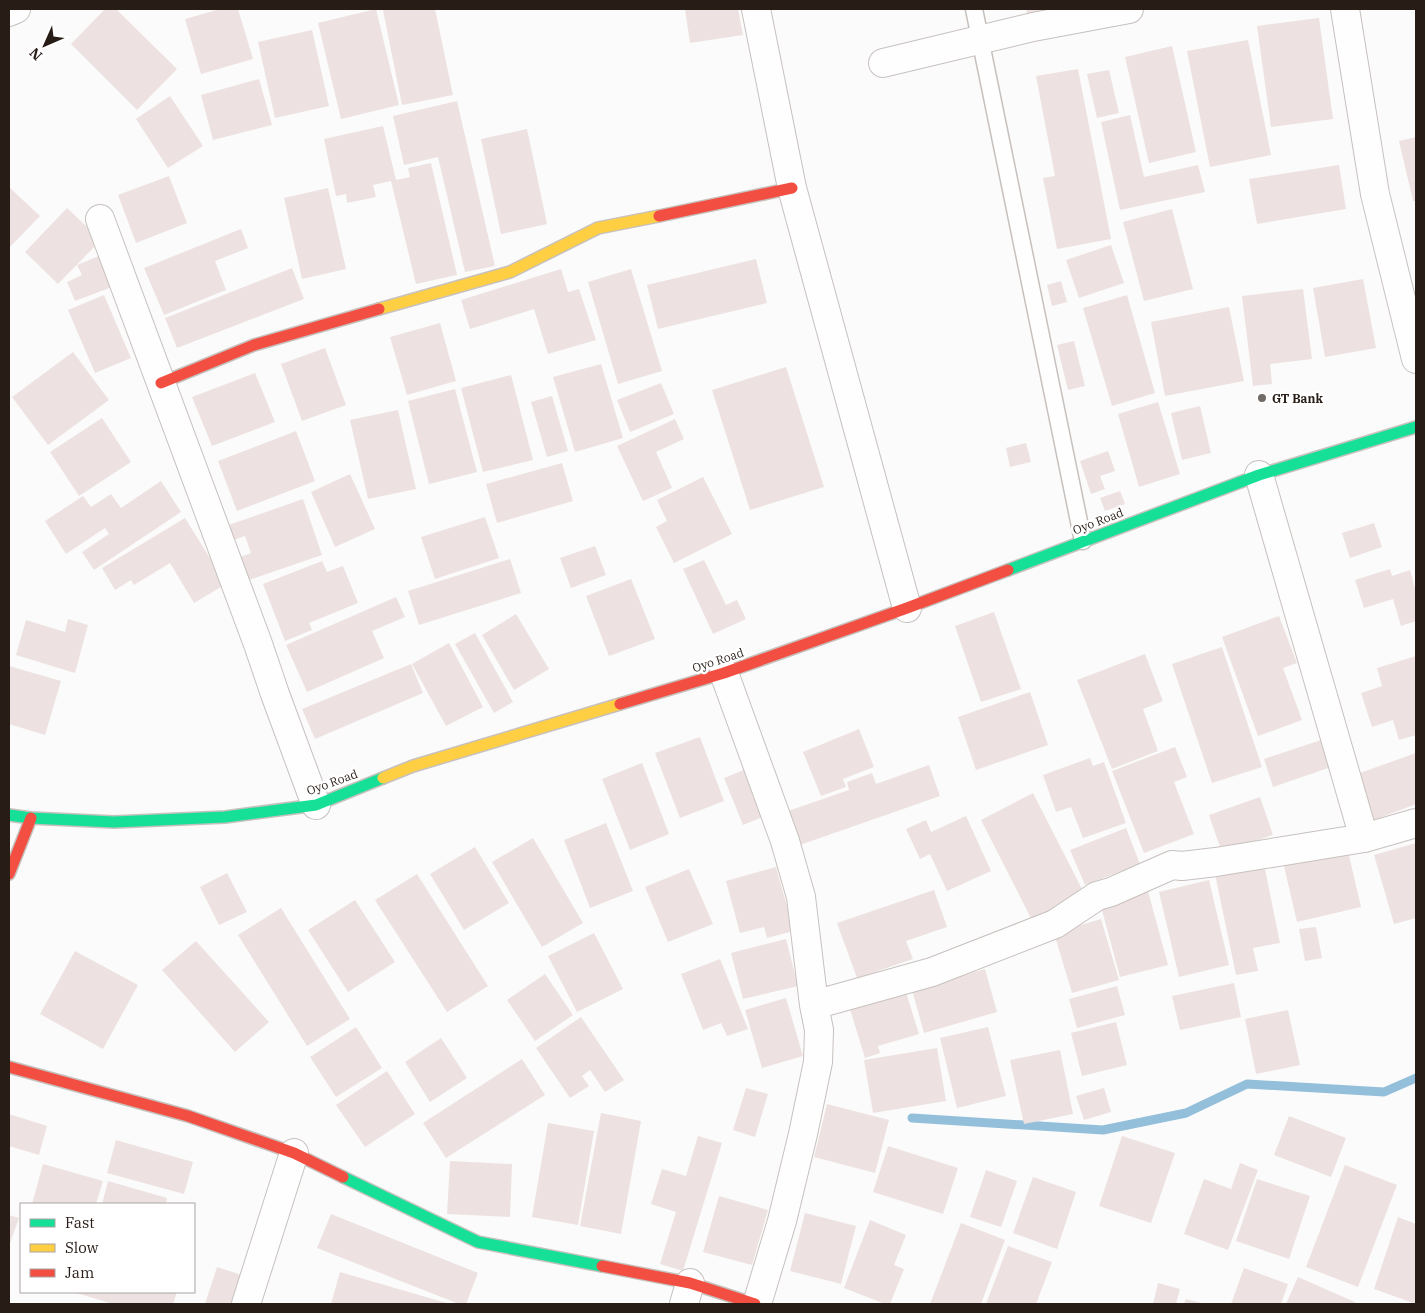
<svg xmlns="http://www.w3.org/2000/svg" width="1425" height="1313" viewBox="0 0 1425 1313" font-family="'IBM Plex Serif',serif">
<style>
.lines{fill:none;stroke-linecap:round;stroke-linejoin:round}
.stream{stroke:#93bfdb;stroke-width:9}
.building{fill:#ede2e1}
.lane-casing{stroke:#c7c1be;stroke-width:19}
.street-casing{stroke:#c7c1be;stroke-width:30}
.fast-casing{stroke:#c7c1be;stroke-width:14}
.slow-casing{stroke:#c7c1be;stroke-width:14}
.jam-casing{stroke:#c7c1be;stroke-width:14}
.lane{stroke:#fefefe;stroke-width:16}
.street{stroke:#fefefe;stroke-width:28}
.fast{stroke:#16e098;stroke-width:11}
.slow{stroke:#ffcf43;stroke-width:11}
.jam{stroke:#f24e42;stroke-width:11}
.poi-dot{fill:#716a66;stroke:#fff;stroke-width:2}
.labels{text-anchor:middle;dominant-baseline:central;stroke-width:5;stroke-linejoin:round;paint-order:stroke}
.poi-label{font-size:12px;font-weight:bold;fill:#271c16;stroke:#fff;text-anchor:start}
.street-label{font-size:12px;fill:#271c16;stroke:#fff}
</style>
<rect width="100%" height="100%" fill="#fbfbfb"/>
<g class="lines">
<path class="stream" d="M912,1118L1103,1130L1186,1113L1247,1084L1384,1092L1416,1078"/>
</g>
<path class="building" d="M105,9H116L177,69L137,110L71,44Z
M220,9H238L253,59L201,74L185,19Z
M376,9L399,105L341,119L318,23Z
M390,9H435L453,95L402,105L383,10Z
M685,9H738L743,35L690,43Z
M1026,9H1060L1029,18Z
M1319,18L1333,119L1271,127L1257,26Z
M312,30L329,106L275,118L258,42Z
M1248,40L1271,155L1210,167L1187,51Z
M1172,46L1196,152L1149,163L1125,57Z
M1078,69L1111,239L1057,249L1043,178L1055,176L1036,76Z
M1109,70L1119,113L1097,118L1087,74Z
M259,79L272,125L213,140L201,95Z
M170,96L203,146L168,168L136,119Z
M457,101L495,266L465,272L438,157L404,165L393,116Z
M1130,115L1144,177L1198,165L1205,192L1120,210L1101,122Z
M383,126L396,180L410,177L408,168L431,163L457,275L416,284L391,181L373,185L376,197L347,203L346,194L336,196L324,139Z
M527,129L547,224L501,234L481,139Z
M1416,137V201H1413L1399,141Z
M1339,165L1346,209L1257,224L1249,179Z
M169,176L187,223L136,243L118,195Z
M9,187L40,216L10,247L9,246Z
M328,188L346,269L302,279L284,198Z
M67,208L101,240L58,284L25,252Z
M1172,209L1193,289L1144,301L1123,222Z
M241,229L248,248L215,261L226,290L164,315L144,268Z
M1111,245L1124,283L1079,298L1066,260Z
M99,256L112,287L75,301L67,282L82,275L77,265Z
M756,259L767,303L658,329L647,285Z
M292,268L304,299L177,348L165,318Z
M561,269L568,292L579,289L596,340L548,354L534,309L470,329L461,300Z
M631,269L662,371L618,384L588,282Z
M1363,279L1376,348L1325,357L1313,288Z
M1061,281L1067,302L1052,306L1047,285Z
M1303,289L1312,359L1270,364L1272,384L1253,386L1242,296Z
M104,295L131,358L95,373L68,310Z
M1127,295L1155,393L1112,406L1083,308Z
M1229,307L1244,381L1165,396L1151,322Z
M440,323L456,381L407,395L390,337Z
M1074,341L1085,386L1068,390L1057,345Z
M325,348L346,405L302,421L281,364Z
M73,352L109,400L48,445L12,397Z
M601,364L623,438L575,452L553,377Z
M786,367L824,487L750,510L712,390Z
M255,373L275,422L212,446L192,397Z
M511,375L533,460L483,472L461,388Z
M661,383L674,414L630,432L617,400Z
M455,389L477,472L429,484L408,401Z
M552,396L568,451L547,457L531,402Z
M1158,402L1180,474L1139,487L1118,414Z
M1200,406L1211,453L1182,460L1171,413Z
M398,410L416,489L368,499L350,420Z
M102,418L131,462L79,496L50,452Z
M675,419L684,439L656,452L672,488L643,501L617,446Z
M296,431L315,481L237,511L218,461Z
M1026,443L1031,462L1010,467L1006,448Z
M1108,451L1115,471L1100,476L1105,489L1091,494L1080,461Z
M562,463L573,501L497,523L486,484Z
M350,474L375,529L335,547L311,492Z
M703,477L732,534L674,563L656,527L667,521L657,500Z
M161,481L181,512L94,570L82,552L109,534L105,528L66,554L45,521L83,496L91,507L111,494L121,508Z
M1120,491L1125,504L1105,511L1100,498Z
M303,499L322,555L243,582L235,559L251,553L245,536L228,542L223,527Z
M485,517L499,558L435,579L421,537Z
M185,518L226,584L194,603L170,563L134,585L131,580L115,590L102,568Z
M1374,523L1382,547L1350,558L1342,533Z
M595,546L606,575L571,588L560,558Z
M510,559L521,593L419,625L408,591Z
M704,560L726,605L737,600L746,619L713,634L683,569Z
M322,561L327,572L343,566L358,603L309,623L312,630L285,641L263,584Z
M1390,569L1392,576L1410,570L1416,592V621L1401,626L1393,599L1364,608L1355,580Z
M631,579L655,639L609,656L586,596Z
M396,597L405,617L372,631L384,658L307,692L286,645Z
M994,612L1021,689L981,702L955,626Z
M516,614L549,669L514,690L482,635Z
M1279,616L1297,663L1283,668L1302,720L1258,736L1222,637Z
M68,619L88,625L75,673L16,655L26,620L65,632Z
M475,633L513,702L494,713L455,644Z
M449,643L483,707L446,726L412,664Z
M1222,647L1262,767L1212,783L1172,664Z
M1145,654L1163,701L1143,709L1158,751L1112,769L1077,680Z
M1416,656V735L1399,740L1393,720L1372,727L1361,693L1382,686L1377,668Z
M411,664L423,693L315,739L302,709Z
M9,666L61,681L45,735L9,724Z
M1030,692L1048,745L976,770L958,717Z
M859,729L874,767L843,779L846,787L821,796L803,752Z
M700,737L724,801L680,818L655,753Z
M1324,739L1334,766L1273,787L1264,759Z
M1175,747L1187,777L1174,782L1194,834L1144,853L1112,771Z
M1416,753V804L1374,820L1357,774Z
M1090,758L1093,766L1104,762L1126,823L1083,838L1071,807L1056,812L1043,775Z
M642,763L669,834L630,850L602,779Z
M929,765L940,796L800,845L788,811L849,790L847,782L872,773L876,784Z
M751,767L770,814L743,825L724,778Z
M1033,793L1085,895L1033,922L981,820Z
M1260,797L1273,835L1222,853L1209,815Z
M966,816L991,871L947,891L930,854L920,859L906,829L926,820L931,832Z
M606,823L633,891L590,908L564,840Z
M1126,828L1140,864L1085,885L1070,850Z
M533,838L583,923L542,947L492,862Z
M1416,843V918L1394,924L1374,855Z
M475,847L509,903L464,930L430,874Z
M1347,847L1361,907L1297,922L1283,862Z
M1264,864L1280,943L1253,948L1258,971L1236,975L1215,874Z
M776,867L794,931L767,938L764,927L740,933L726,881Z
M689,869L713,924L668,942L645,887Z
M227,873L247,912L219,925L200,887Z
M417,874L488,986L447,1012L375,900Z
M1209,880L1229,965L1179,977L1159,892Z
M934,890L947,927L906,941L913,959L857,978L837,923Z
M1148,891L1168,965L1120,977L1100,903Z
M355,900L395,962L348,992L308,930Z
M281,908L350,1019L307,1046L238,935Z
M1101,919L1119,980L1072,993L1054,933Z
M1316,927L1322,958L1305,961L1299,929Z
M594,933L623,989L577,1012L548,956Z
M786,939L798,986L743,999L731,953Z
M196,941L269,1022L235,1052L162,970Z
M75,951L138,985L103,1049L40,1014Z
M720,959L748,1029L727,1036L721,1023L703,1030L681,974Z
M985,969L997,1012L924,1033L912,990Z
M545,974L573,1015L535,1041L507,1000Z
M1234,983L1241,1017L1180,1030L1172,996Z
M1117,986L1125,1015L1077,1028L1069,999Z
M905,989L919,1034L878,1046L880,1053L865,1058L849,1006Z
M786,998L803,1056L762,1068L745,1010Z
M1288,1010L1300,1065L1256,1074L1245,1019Z
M581,1017L624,1080L605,1092L590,1070L582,1076L589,1086L570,1098L536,1048Z
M1116,1022L1127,1065L1082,1076L1071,1033Z
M356,1027L382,1068L336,1097L310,1057Z
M988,1027L1006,1096L957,1108L940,1038Z
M441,1038L467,1078L430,1102L405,1062Z
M937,1048L946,1101L873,1113L864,1060Z
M1060,1050L1073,1114L1024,1124L1010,1060Z
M522,1059L545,1095L446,1158L423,1123Z
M387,1071L415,1114L365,1147L336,1105Z
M746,1088L768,1094L755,1137L733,1130Z
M1104,1088L1111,1112L1084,1120L1076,1096Z
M827,1104L889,1120L875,1173L814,1157Z
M601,1113L641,1121L621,1234L580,1226Z
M9,1114L47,1126L39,1155L9,1146Z
M1289,1116L1346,1138L1331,1177L1274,1155Z
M548,1123L594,1131L578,1225L532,1217Z
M698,1136L722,1143L683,1271L660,1264L676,1212L651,1204L662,1169L686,1176Z
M1122,1136L1175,1153L1151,1223L1099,1206Z
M116,1140L193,1162L184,1194L107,1173Z
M888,1146L958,1168L943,1214L873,1192Z
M450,1161L512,1164L510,1217L447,1214Z
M1240,1163L1258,1170L1228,1250L1184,1234L1204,1179L1231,1189Z
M43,1164L103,1181L96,1204H32Z
M1345,1165L1397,1185L1358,1287L1306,1267Z
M986,1170L1017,1181L1001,1227L970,1217Z
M1033,1177L1076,1192L1057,1249L1013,1233Z
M1257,1179L1310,1196L1289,1259L1236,1241Z
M108,1181L167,1198L166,1204H102Z
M719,1196L768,1210L752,1265L703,1252Z
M805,1213L856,1226L841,1284L790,1271Z
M331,1214L478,1273L466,1304H459L317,1248Z
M9,1215L19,1218L9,1246Z
M1398,1217L1416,1224V1304L1374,1289Z
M870,1220L906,1235L894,1265L904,1269L890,1304H885L844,1288Z
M961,1223L1005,1240L981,1304H930Z
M1008,1246L1052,1262L1036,1304H986Z
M217,1267L245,1276L236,1304H205Z
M1244,1268L1288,1284L1281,1304H1231Z
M340,1272L450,1304H331Z
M1298,1277L1355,1302L1354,1304H1286Z
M1158,1283L1180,1289L1176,1304H1153Z
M73,1292H177L173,1304H113Z
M1186,1299L1205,1304H1184Z"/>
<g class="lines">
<defs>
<path id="lane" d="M974,9L1083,541"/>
<path id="street" d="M756,9L792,188L907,608
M1345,9L1375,194L1416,359
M9,12L16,9
M883,63L1033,27L1129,9
M100,219L258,644L275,694L316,805
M1259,475L1364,838
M724,673L785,841L801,897L814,1005L819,1030L818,1062L803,1134L782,1221L757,1304
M814,1005L932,972L1055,924L1097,896L1111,892L1172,865L1182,866L1216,862L1364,838L1416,823
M246,1304L294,1153
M684,1304L690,1283"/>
<path id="fast" d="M1008,570L1259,475L1416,427
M9,815L31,818L114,822L225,817L316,805L383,778
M343,1177L478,1242L602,1266"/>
<path id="slow" d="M379,309L510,272L598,228L659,216
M383,778L413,766L620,704"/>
<path id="jam" d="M659,216L792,188
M161,383L254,345L379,309
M620,704L724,673L907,608L1008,570
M9,874L31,818
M9,1067L188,1116L294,1153L343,1177
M602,1266L690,1283L755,1304"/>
</defs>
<use href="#lane" class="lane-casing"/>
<use href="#street" class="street-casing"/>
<use href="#fast" class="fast-casing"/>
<use href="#slow" class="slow-casing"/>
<use href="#jam" class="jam-casing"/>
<use href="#lane" class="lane"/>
<use href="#street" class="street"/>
<use href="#fast" class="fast"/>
<use href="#slow" class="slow"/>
<use href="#jam" class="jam"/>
</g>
<circle class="poi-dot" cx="1262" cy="398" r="5"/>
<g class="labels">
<g class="poi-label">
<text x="1272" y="398">GT Bank</text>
</g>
<g class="street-label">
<text transform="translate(1098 521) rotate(-21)">Oyo Road</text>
<text transform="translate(718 660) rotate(-18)">Oyo Road</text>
<text transform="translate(332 782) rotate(-20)">Oyo Road</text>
</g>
</g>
<rect width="1425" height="1313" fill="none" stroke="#271c16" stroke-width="20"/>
<rect x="20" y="1203" width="175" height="90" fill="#ffffff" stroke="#a9a4a2"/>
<rect x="30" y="1219" width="25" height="8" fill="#16e098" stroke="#a9a4a2"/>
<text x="65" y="1228" font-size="15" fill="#271c16">Fast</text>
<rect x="30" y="1244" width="25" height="8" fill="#ffcf43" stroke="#a9a4a2"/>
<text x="65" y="1253" font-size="15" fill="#271c16">Slow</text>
<rect x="30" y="1269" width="25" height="8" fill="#f24e42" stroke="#a9a4a2"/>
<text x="65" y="1278" font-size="15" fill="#271c16">Jam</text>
<g transform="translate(45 45) rotate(225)" stroke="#ffffff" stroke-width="4" paint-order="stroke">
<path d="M0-4L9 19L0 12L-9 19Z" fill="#271c16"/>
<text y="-8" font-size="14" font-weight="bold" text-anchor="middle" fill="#271c16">N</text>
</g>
</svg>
